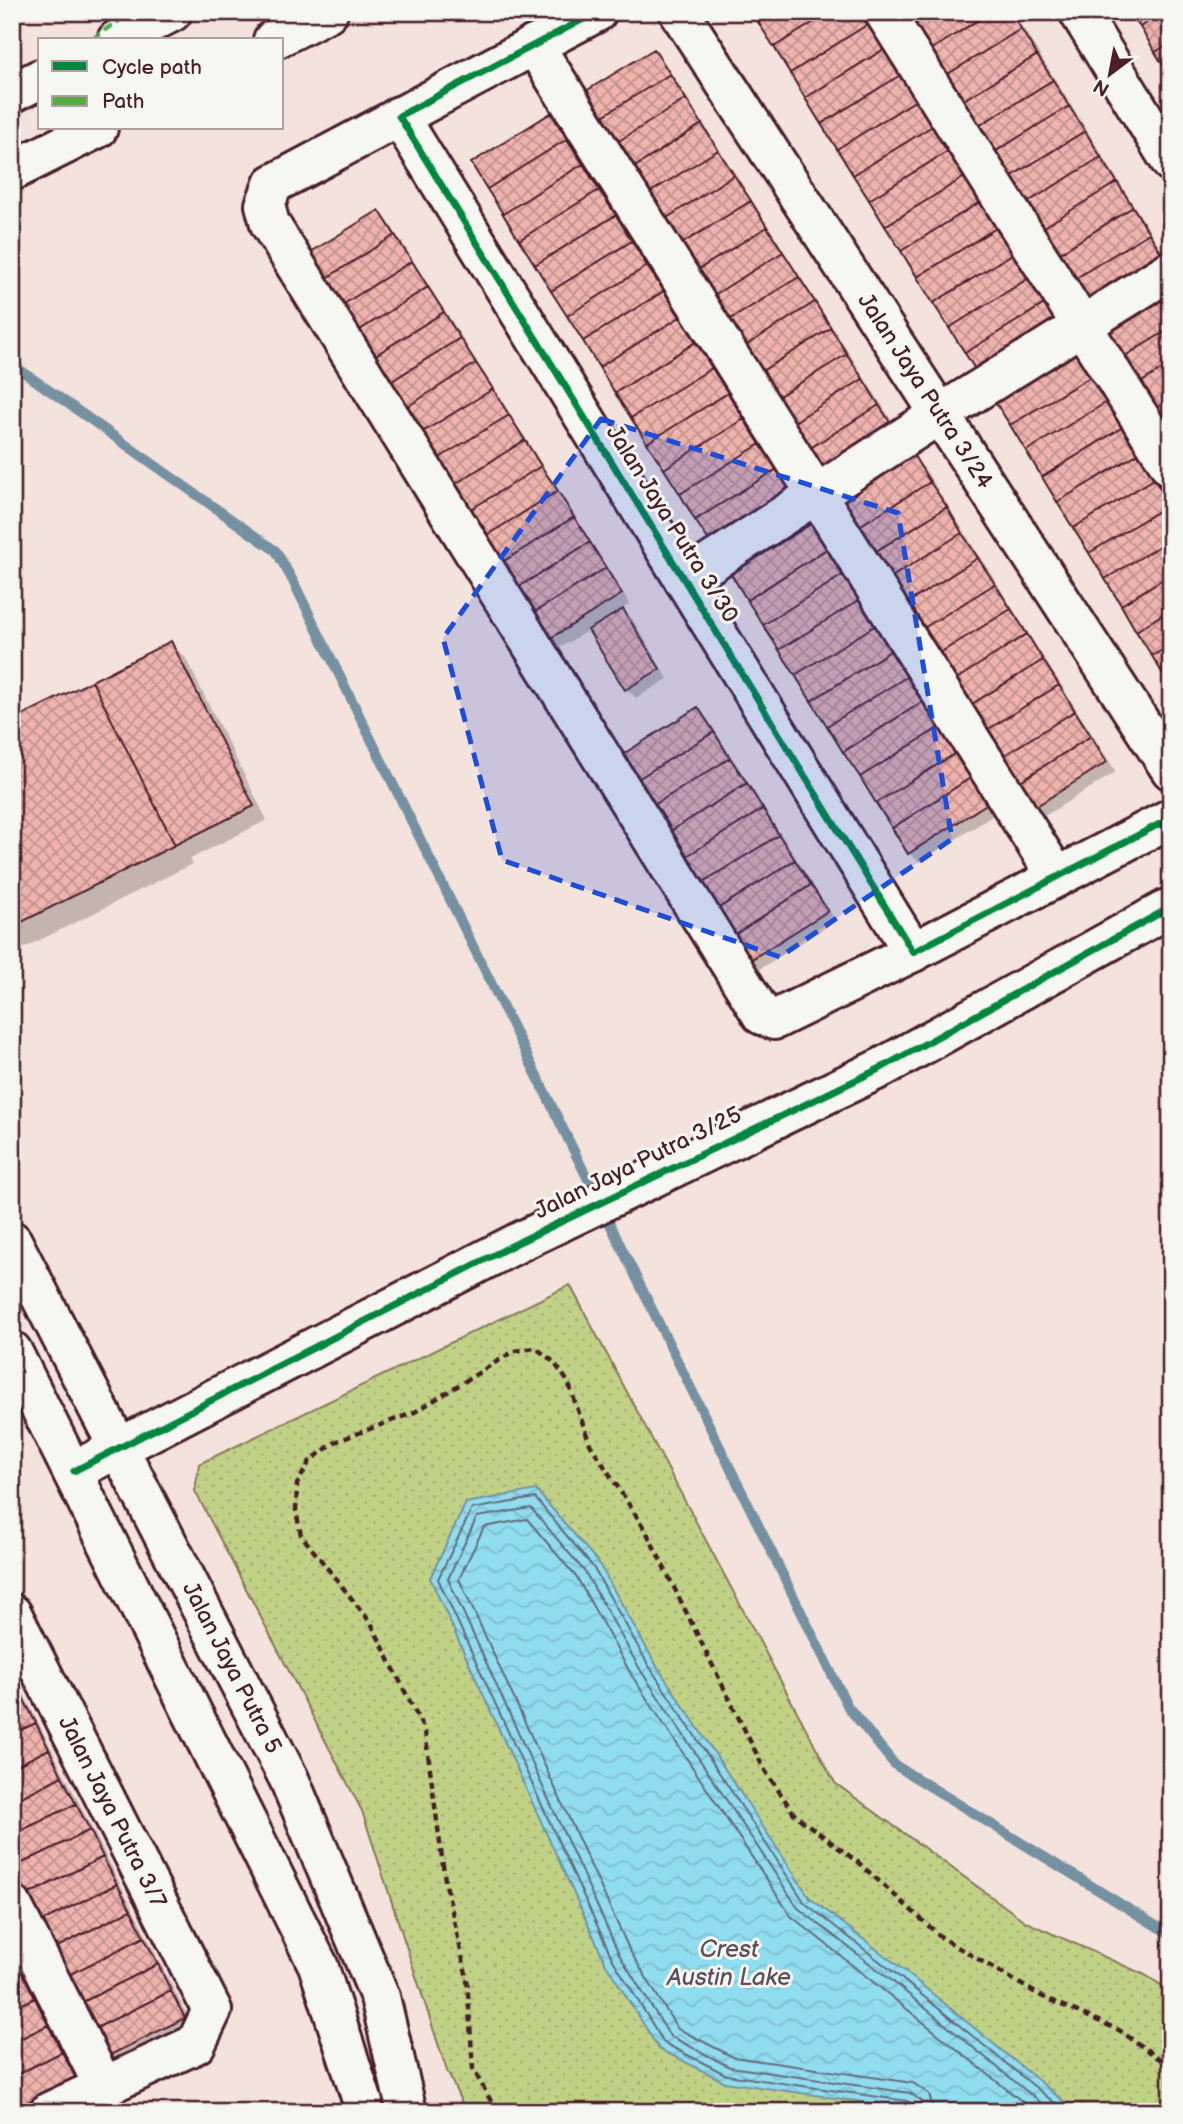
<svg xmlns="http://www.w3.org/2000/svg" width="1183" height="2124" viewBox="0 0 1183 2124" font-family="'Balsamiq Sans',sans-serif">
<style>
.grass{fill:url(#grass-dots);stroke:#867859;stroke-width:2}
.water{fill:url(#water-waves);stroke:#7491a1;stroke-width:2}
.shadow{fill:#0003}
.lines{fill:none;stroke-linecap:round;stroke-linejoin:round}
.shore{stroke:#666b7a;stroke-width:2}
.stream{stroke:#7491a1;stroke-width:10}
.building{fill:url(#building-cross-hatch);stroke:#4a1f2b;stroke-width:2}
.minor-casing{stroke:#4a1f2b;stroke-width:44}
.path{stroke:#4a1f2b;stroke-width:4.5;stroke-dasharray:7 5;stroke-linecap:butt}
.minor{stroke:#f6f6f2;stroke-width:38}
.quiet{stroke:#57aa44;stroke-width:5;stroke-dasharray:10 5;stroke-linecap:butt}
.cycleway-casing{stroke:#f6f6f2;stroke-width:11}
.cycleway{stroke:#00873e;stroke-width:7}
.marked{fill:#1d4ed8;fill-opacity:0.2;stroke:#1d4ed8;stroke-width:5;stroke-dasharray:14 9;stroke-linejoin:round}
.labels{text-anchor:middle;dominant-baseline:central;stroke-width:6;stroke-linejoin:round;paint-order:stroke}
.street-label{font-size:23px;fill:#4a1f2b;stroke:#f6f6f2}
.water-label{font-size:24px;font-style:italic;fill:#5c4e5c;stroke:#f6f6f2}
</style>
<defs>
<pattern id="grass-dots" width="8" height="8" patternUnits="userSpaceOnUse" patternTransform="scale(1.75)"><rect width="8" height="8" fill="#c1d287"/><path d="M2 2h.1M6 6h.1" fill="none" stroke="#a7b475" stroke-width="1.8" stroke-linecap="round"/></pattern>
<pattern id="water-waves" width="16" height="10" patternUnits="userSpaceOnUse" patternTransform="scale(1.75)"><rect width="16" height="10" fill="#90ddf0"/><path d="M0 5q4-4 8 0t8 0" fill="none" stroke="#7ebdce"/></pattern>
<pattern id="building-cross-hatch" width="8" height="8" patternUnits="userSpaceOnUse" patternTransform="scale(1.75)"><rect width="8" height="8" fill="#eeb3ac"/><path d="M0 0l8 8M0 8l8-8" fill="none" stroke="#c3918c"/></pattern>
</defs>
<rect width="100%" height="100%" fill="#f4e2dd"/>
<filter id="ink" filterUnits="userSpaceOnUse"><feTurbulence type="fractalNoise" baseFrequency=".0143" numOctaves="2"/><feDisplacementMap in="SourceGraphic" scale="14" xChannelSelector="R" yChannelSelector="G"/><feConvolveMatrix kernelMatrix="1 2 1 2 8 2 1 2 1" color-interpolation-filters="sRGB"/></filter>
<g filter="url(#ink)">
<path class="grass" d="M570,1285L835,1783L1026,1922L1145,1975L1171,1991V2112H466L447,2071L362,1811L195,1491L199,1464Z"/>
<path class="water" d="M536,1490L598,1562L655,1663L810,1898L901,1968L1077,2112H931L725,2082L659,2049L606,1964L430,1578L466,1503Z"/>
<path class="shadow" d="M901,12H1013L1171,265Z
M654,51L663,60L904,440L826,489Z
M551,116L561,125L800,505L713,544Z
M379,212L388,221L630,604L621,609L633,620L668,679L636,698L627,689L590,629L552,653Z
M1085,362L1171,502V683L997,400Z
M914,459L924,468L1116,772L1038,820Z
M811,526L820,535L997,813L919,862L909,853Z
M170,643L185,657L267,820L190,859L192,864L12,954V722Z
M698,709L707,718L836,921L758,970L748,961Z
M12,1671L193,2027L111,2069L12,1883Z
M12,1947L84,2088L37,2112H12Z"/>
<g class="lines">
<path class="shore" d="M914,2112L913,2105L907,2101L727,2075L664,2043L613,1960L438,1579L472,1509L535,1498L593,1567L649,1666L805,1903L896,1974L1066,2112
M923,2112L920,2100L910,2093L730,2067L670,2036L620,1956L448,1579L477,1517L531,1508L585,1572L641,1671L798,1908L891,1980L1052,2112
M934,2112L929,2094L913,2083L733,2057L677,2028L630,1951L459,1579L484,1527L527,1519L577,1578L632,1676L791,1916L1035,2112"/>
<path class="stream" d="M12,364L276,551L293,581L848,1707L895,1765L1171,1935"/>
</g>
<path class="building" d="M751,12H773L758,22Z
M773,12H830L774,47L758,22Z
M830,12H863L870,23L790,73L774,47Z
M899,12H934L908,28Z
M934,12H991L924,54L908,28Z
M991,12H1011L1021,29L940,79L924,54Z
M1130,12H1164L1140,27Z
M1164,12H1171V43L1155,52L1140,27Z
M870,23L886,48L805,98L790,73Z
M1021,29L1037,55L957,104L940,79Z
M1171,43V78L1155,52Z
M886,48L902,74L821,124L805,98Z
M654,49L670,74L590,124L573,99Z
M1037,55L1053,80L972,130L957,104Z
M670,74L686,99L606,149L590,124Z
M902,74L918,99L837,149L821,124Z
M1053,80L1069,106L988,156L972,130Z
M686,99L702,124L622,175L606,149Z
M918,99L934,125L853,175L837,149Z
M1069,106L1085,131L1004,181L988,156Z
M551,113L567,139L487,189L471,163Z
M702,124L718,150L638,200L622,175Z
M934,125L950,150L869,200L853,175Z
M1085,131L1101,157L1020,207L1004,181Z
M567,139L583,164L503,214L487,189Z
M718,150L734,175L654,226L638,200Z
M950,150L966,176L885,226L869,200Z
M1101,157L1117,182L1036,232L1020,207Z
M583,164L599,190L519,240L503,214Z
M734,175L751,201L670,251L654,226Z
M966,176L982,201L901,251L885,226Z
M1117,182L1133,207L1052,258L1036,232Z
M599,190L616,215L535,265L519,240Z
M751,201L767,227L686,277L670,251Z
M982,201L998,227L917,277L901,251Z
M1133,207L1149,233L1068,283L1052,258Z
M379,210L395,235L314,286L298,260Z
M616,215L632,241L551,291L535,265Z
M767,227L783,252L703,302L686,277Z
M998,227L1014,253L933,303L917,277Z
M1149,233L1165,259L1084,309L1068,283Z
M395,235L412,261L331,312L314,286Z
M632,241L647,266L567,316L551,291Z
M783,252L799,277L718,327L703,302Z
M1014,253L1029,278L949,328L933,303Z
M412,261L428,287L347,338L331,312Z
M647,266L664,291L583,341L567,316Z
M799,277L815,302L734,353L718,327Z
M1029,278L1046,303L965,353L949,328Z
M428,287L444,312L363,363L347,338Z
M664,291L680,317L599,367L583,341Z
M1171,293V328L1115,362L1100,336Z
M815,302L831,328L751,378L734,353Z
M1046,303L1062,329L981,379L965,353Z
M444,312L460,338L379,389L363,363Z
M680,317L696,342L615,393L599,367Z
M831,328L847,354L766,404L751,378Z
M1171,328V364L1132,388L1115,362Z
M460,338L476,363L396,414L379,389Z
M696,342L712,368L631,418L615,393Z
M1075,350L1092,376L1010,425L994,400Z
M847,354L863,379L783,429L766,404Z
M476,363L493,389L411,439L396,414Z
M1171,364V399L1147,413L1132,388Z
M712,368L728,393L647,443L631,418Z
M1092,376L1107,402L1026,451L1010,425Z
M863,379L879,405L799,455L783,429Z
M493,389L509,415L428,465L411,439Z
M728,393L744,419L664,469L647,443Z
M1171,399V434L1147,413Z
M1107,402L1123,427L1042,477L1026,451Z
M879,405L895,430L815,480L799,455Z
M509,415L525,440L444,491L428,465Z
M744,419L760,444L680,494L664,469Z
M1123,427L1139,453L1057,502L1042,477Z
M525,440L541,466L460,516L444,491Z
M760,444L777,469L695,520L680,494Z
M1139,453L1154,479L1073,528L1057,502Z
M914,456L930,482L850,532L833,507Z
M541,466L558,491L476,542L460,516Z
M777,469L792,495L712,545L695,520Z
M1154,479L1170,504L1089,553L1073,528Z
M930,482L947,507L865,558L850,532Z
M558,491L574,517L493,568L476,542Z
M1170,504L1171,539L1105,579L1089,553Z
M947,507L962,533L882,583L865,558Z
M574,517L590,542L509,593L493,568Z
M811,524L827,549L747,600L731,574Z
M962,533L978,558L898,609L882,583Z
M1171,539V574L1121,605L1105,579Z
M590,542L606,568L525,618L509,593Z
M827,549L843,575L763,625L747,600Z
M978,558L995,584L914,634L898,609Z
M606,568L622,594L541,644L525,618Z
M1171,574V609L1136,631L1121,605Z
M843,575L859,600L779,650L763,625Z
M995,584L1011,609L930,659L914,634Z
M859,600L876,625L795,675L779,650Z
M623,609L660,669L625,690L588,630Z
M1011,609L1027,634L947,685L930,659Z
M1171,609V645L1152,656L1136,631Z
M876,625L892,650L811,701L795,675Z
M1027,634L1043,660L962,710L947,685Z
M171,641L254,806L175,845L92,681Z
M1171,645V680L1168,682L1152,656Z
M892,650L908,676L827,726L811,701Z
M1043,660L1059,685L979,735L962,710Z
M908,676L924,701L843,752L827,726Z
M92,681L175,845L12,927V720Z
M1059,685L1075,711L995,761L979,735Z
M924,701L940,727L860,777L843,752Z
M698,707L714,732L633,782L617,758Z
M1075,711L1091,736L1011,787L995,761Z
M940,727L956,753L876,803L860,777Z
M714,732L730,758L649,808L633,782Z
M1091,736L1107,762L1027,812L1011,787Z
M956,753L972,777L892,828L876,803Z
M730,758L747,783L666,834L649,808Z
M972,777L988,803L908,854L892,828Z
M747,783L763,809L682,859L666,834Z
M763,809L779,835L698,885L682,859Z
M779,835L795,860L714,911L698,885Z
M795,860L811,885L731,937L714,911Z
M811,885L828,911L747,962L731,937Z
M12,1677L22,1696L12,1701Z
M22,1696L36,1723L12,1734V1701Z
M36,1723L49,1749L12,1768V1734Z
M49,1749L62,1776L12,1802V1768Z
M62,1776L76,1804L12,1835V1802Z
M76,1804L90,1830L12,1868V1835Z
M90,1830L103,1857L19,1899L12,1887V1868Z
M103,1857L117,1884L32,1926L19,1899Z
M117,1884L131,1910L45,1953L32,1926Z
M131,1910L144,1937L59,1980L45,1953Z
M144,1937L158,1964L73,2007L59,1980Z
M12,1953L22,1971L12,1976Z
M158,1964L171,1991L86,2033L73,2007Z
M22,1971L35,1998L12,2009V1976Z
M171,1991L185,2018L100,2060L86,2033Z
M35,1998L48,2025L12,2043V2009Z
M48,2025L62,2052L12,2077V2043Z
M62,2052L76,2078L12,2110V2077Z"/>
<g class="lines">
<defs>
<g id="minor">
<path d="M597,12L273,184L265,205L270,224L762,1015L774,1020L913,952L1171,818"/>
<path id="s1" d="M679,12L1171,770"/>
<path d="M884,12L1171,467"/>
<path d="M1079,12L1171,162"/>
<path d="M117,40L172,12"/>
<path d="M273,40L328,12"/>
<path d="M534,45L1057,877"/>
<path d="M12,93L40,79"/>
<path d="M399,116L913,952"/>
<path d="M12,171L98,128"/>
<path d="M684,580L940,414L1171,270"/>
<path id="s2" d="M12,1241L289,1779L380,1997L407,2112"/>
<path d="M12,1351L318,1965L363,2103V2112"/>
<path d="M74,1471L519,1242L883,1067L1171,907"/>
<path id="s3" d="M12,1614L212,2010L196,2044L49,2112"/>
<path d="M12,1905L104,2087"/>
</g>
</defs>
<use href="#minor" class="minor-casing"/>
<path class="path" d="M497,2112L473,2069L467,1978L445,1880L425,1732L371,1623L301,1535L296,1511L297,1484L310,1461L335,1442L415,1412L514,1351L536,1348L554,1362L568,1382L590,1444L646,1531L764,1769L795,1815L859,1863L942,1938L1041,1996L1119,2030L1171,2067"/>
<use href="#minor" class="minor"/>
<path class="quiet" d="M92,40L130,12
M39,80L40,79"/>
<defs>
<path id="cycleway" d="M597,12L399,116L913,952L1171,818
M74,1471L519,1242L883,1067L1171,907"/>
</defs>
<use href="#cycleway" class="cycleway-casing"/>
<use href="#cycleway" class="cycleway"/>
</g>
</g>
<path class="marked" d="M601,419L898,513L952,839L780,957L502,860L443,638Z"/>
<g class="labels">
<g class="street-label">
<text stroke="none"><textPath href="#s1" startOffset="452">Jalan Jaya Putra 3/24</textPath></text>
<text transform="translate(672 524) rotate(58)">Jalan Jaya Putra 3/30</text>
<text transform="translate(638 1163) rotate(-26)">Jalan Jaya Putra 3/25</text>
<text stroke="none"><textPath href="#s2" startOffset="480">Jalan Jaya Putra 5</textPath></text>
<text stroke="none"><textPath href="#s3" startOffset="222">Jalan Jaya Putra 3/7</textPath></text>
</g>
<g class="water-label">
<text x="729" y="1949">Crest<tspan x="729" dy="28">Austin Lake</tspan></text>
</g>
</g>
<rect width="1183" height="2124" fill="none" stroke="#f6f6f2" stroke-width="42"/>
<rect x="21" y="21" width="1141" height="2082" fill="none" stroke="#4a1f2b" stroke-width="2.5" filter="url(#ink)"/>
<rect x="38" y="38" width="245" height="91" fill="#f6f6f2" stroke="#b1a0a2" stroke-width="2"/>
<rect x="52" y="61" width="35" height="10" fill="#00873e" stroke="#b1a0a2" stroke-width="2"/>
<text x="102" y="74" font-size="21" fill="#4a1f2b">Cycle path</text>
<rect x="52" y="96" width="35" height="10" fill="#57aa44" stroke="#b1a0a2" stroke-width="2"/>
<text x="102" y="108" font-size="21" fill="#4a1f2b">Path</text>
<g transform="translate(1110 74) rotate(212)" stroke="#f6f6f2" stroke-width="5" paint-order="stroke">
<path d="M0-5L12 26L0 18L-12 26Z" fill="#4a1f2b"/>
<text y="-10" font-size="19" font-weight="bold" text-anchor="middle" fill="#4a1f2b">N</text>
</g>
</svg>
